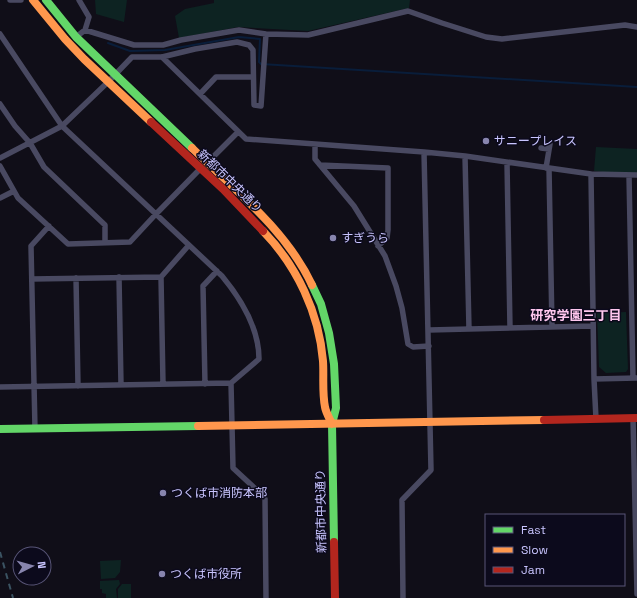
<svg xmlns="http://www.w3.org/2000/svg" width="637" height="598" viewBox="0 0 637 598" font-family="'Space Grotesk','Noto Sans JP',sans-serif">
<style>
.green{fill:#0d2322}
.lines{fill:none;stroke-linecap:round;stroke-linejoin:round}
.stream{stroke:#091d3a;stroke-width:2}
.street{stroke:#494961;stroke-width:5.5}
.fast{stroke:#63d668;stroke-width:8}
.slow{stroke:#ff974d;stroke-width:8}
.jam{stroke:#b3261e;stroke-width:8}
.rail{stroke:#3b5362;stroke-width:2;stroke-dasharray:6 5;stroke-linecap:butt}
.poi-dot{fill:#8885ae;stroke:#0c0a1c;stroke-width:1.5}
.labels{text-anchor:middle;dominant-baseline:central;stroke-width:3;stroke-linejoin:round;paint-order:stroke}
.poi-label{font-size:12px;fill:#c9c5ff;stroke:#0c0a1c;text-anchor:start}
.street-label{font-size:12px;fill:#c9c5ff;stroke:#0c0a1c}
.neighbourhood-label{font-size:13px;font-weight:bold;fill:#ffc7ee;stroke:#0c0a1c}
</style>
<rect width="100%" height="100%" fill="#100e18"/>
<path class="green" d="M95,0H127L124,22L96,14Z
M214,0H410L409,8L308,31L238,27L179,38L175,16L185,9L214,3Z
M596,147L637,149V173L603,172L594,171Z
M626,312L628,369L626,372L606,373L599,367L597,313Z
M121,560L120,572L115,578L101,579L100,561Z
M119,580L120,584L116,589L117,598H106V594L102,593V589H100V581Z
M122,584H131V598H118V589Z"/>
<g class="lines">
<path class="stream" d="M108,43L130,51L165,50L239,37L260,39L259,62L261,64L637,87"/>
<path class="street" d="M10,0H21
M85,30L134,45H163L181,40L239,30L266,34L308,35L408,11L442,23L486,37L502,39L625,25L637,27
M0,34L62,126L222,276C241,299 259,328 259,359L231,383L233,468L261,494L265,499L266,598
M76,37L85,30L89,17L79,0
M162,57L246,139L424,152L465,156L591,174L594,379L596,419
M200,94L216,77H253
M0,104L15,126L30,143L44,167L105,225V243
M315,144V159L354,206L385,256L396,286L402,308L408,344L413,347L429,346
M541,148L549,149
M465,156L469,329
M0,158L62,126L108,82L132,57H162L195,49L237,42L249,45L253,50L254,105L261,106L266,34
M208,162L238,132
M507,163L510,328
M320,165L388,168V230L387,238L378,246
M0,166L18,198L68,244L130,242L156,214L200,169
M546,168L550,144
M549,168L552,327
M591,174L637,175
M629,175L633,378
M0,198L14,191
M119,277L121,385
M76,278L78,386
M32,279L161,277
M429,330L593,326
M594,379L637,378
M163,384L161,277L189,245
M205,384L203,286L217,271
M0,387L231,383
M633,418L637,594
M35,429L31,246L49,226
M403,598L402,500L431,470L424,152"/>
<path class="fast" d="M46,0L76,37L192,148
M312,285L321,304L329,333L334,364L336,408L332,424L334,542
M0,429L198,426"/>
<path class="slow" d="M33,0L65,39L84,59L151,122
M192,148C234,189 287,231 312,285
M263,231C297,266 319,313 323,361C324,376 322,392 325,407C326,413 330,419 332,424
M198,426L544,420"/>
<path class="jam" d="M151,122L223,189L263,231
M544,420L637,418
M334,542L335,598"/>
<path class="rail" d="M0,552L13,598"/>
</g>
<g class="poi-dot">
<circle cx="486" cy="141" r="4"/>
<circle cx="333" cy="238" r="4"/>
<circle cx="163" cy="493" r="4"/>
<circle cx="162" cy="574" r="4"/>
</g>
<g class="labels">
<g class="poi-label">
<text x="494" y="141">サニープレイス</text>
<text x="341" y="238">すぎうら</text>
<text x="171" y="493">つくば市消防本部</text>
<text x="170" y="574">つくば市役所</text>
</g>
<g class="street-label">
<text transform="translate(230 181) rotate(44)">新都市中央通り</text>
<text transform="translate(321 511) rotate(-91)">新都市中央通り</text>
</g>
<g class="neighbourhood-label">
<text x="576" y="315">研究学園三丁目</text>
</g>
</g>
<rect x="485" y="514" width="140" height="72" fill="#0c0a1c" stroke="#585577"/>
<rect x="493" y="527" width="20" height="6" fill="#63d668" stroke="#585577"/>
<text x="521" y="534" font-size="12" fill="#c9c5ff">Fast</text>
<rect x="493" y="547" width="20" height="6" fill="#ff974d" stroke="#585577"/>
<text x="521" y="554" font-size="12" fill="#c9c5ff">Slow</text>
<rect x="493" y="567" width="20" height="6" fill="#b3261e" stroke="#585577"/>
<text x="521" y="574" font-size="12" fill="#c9c5ff">Jam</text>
<g transform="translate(32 566) rotate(84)"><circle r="19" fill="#0c0a1c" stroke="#585577"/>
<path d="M0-3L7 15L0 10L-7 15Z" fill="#8885ae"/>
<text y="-6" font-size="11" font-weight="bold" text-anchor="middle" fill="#c9c5ff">N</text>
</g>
</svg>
